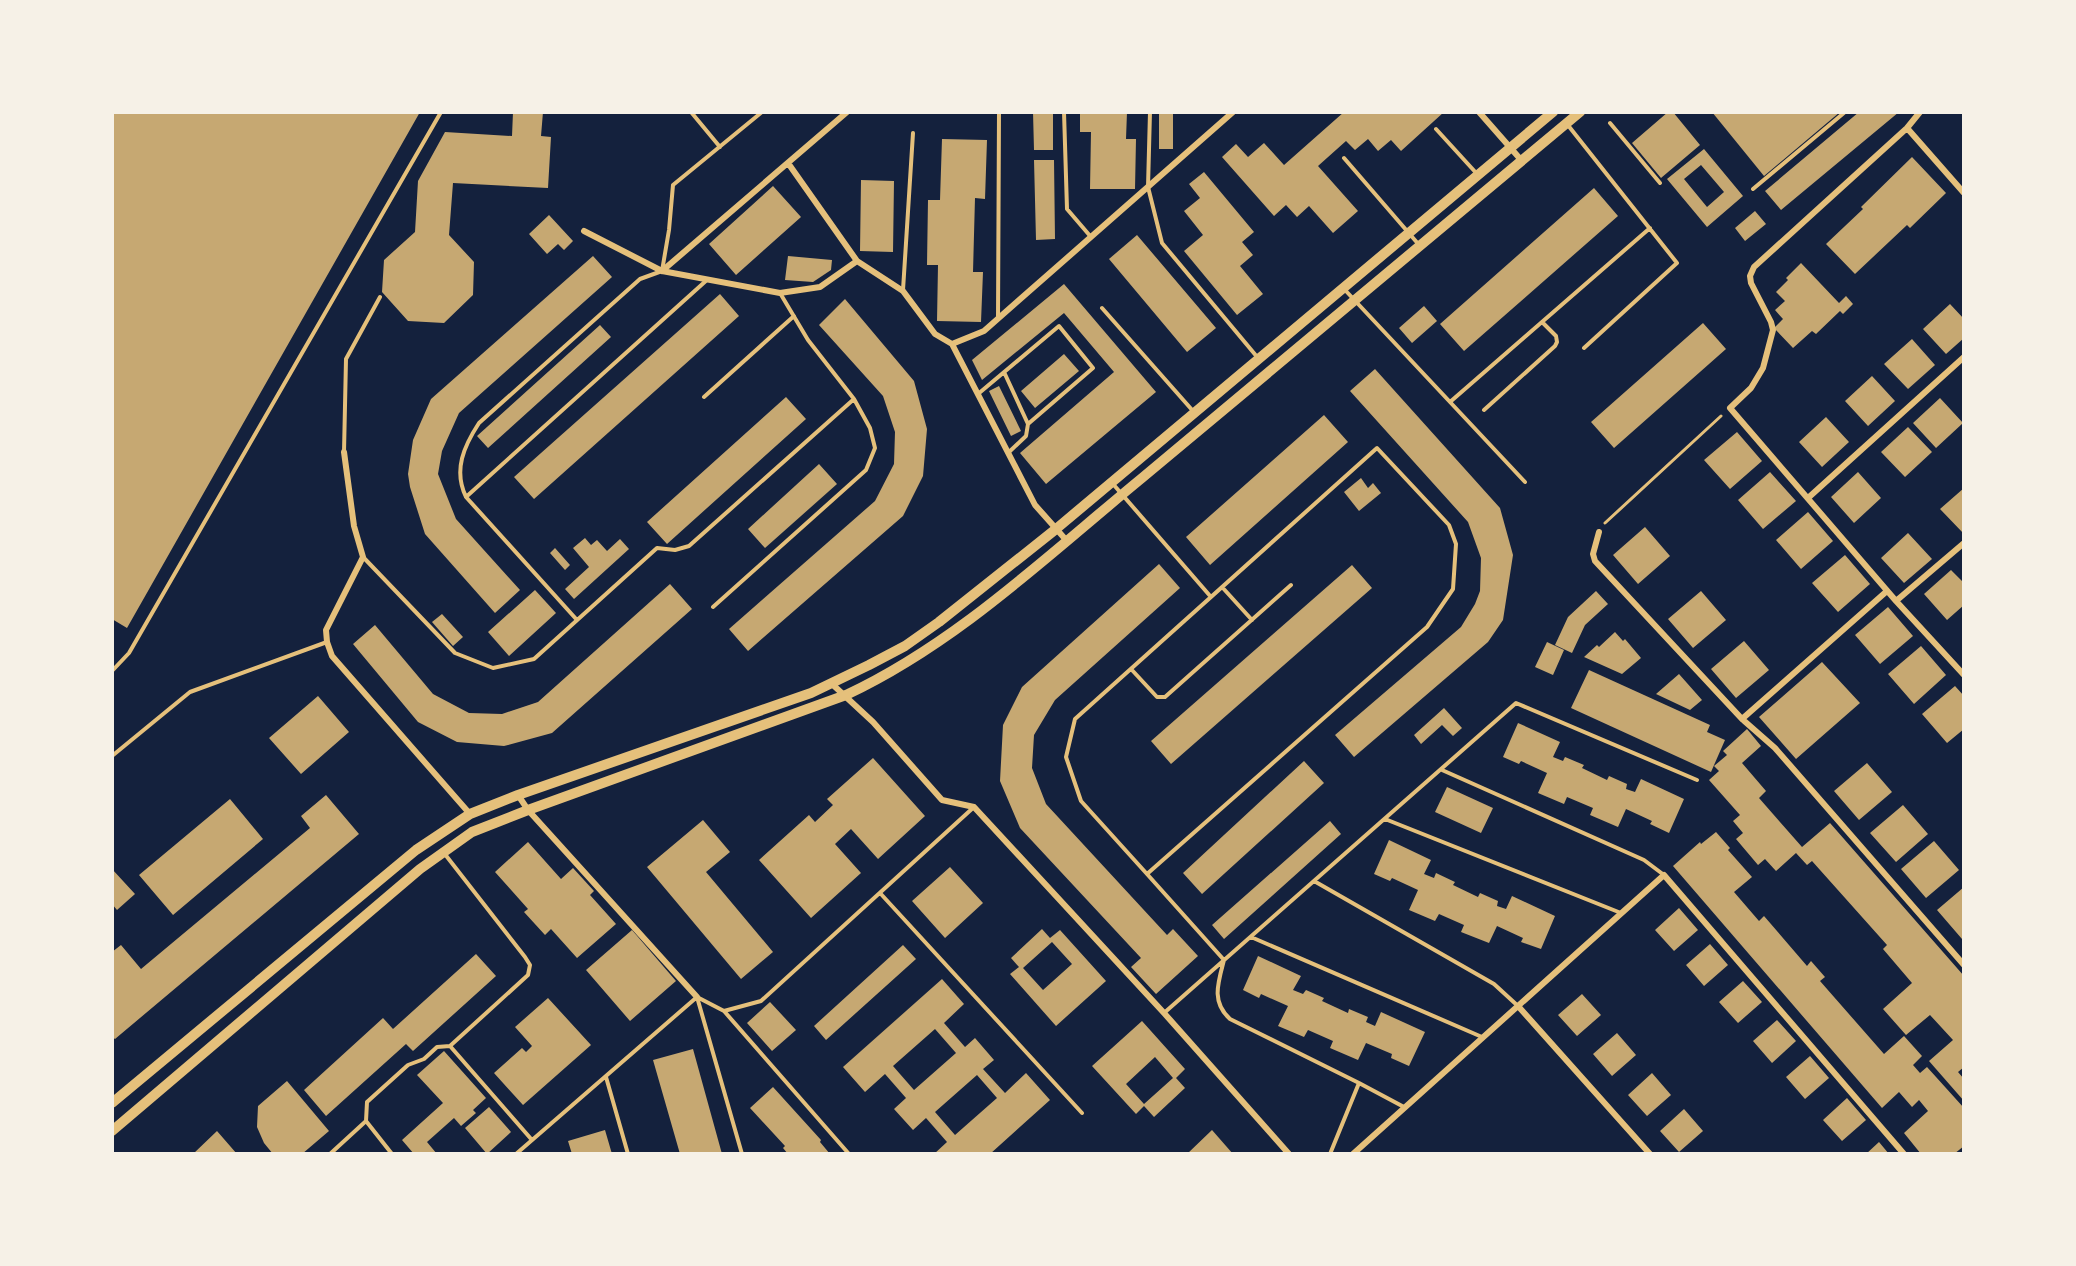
<svg xmlns="http://www.w3.org/2000/svg" width="2076" height="1266" viewBox="0 0 2076 1266" font-family="Montserrat,sans-serif">
<style>
.building{fill:#c6a872;fill-rule:evenodd}
.lines{fill:none;stroke-linecap:round;stroke-linejoin:round}
.path{stroke:#e5c07b;stroke-width:3}
.service{stroke:#e5c07b;stroke-width:4}
.minor{stroke:#e5c07b;stroke-width:6}
.secondary{stroke:#e5c07b;stroke-width:10}
</style>
<rect width="100%" height="100%" fill="#14213d"/>
<path class="building" d="M112,112H420L127,628L112,619Z
M513,112H543L541,136L551,137L548,188L453,183L449,235L474,262L473,295L444,323L408,321L382,292L384,260L415,232L418,181L445,132L512,136Z
M1033,112H1053V150H1034Z
M1080,112H1127L1126,139H1136L1135,189H1090L1091,132H1080Z
M1159,112H1173V149H1159Z
M1344,112H1444L1401,151L1391,140L1378,151L1368,139L1355,150L1346,141L1318,166L1358,211L1333,233L1309,206L1297,217L1286,205L1274,216L1222,157L1236,144L1248,157L1264,143L1284,165Z
M1668,112H1673L1700,145L1661,178L1632,143Z
M1712,112H1840L1764,176Z
M1859,112H1899L1781,210L1765,191Z
M942,139L987,140L985,199L975,198L973,272H983L981,322L937,321L938,265H927L928,200H940Z
M1704,149L1743,196L1707,227L1667,179ZM1701,165L1724,192L1707,207L1684,179Z
M1912,157L1946,193L1910,228L1907,225L1855,274L1826,244L1863,209L1861,207Z
M1034,160H1054L1055,239L1036,240Z
M1204,172L1254,232L1242,242L1253,255L1240,266L1263,294L1237,315L1184,251L1203,235L1184,211L1200,198L1189,184Z
M861,180L894,181L893,252L860,251Z
M773,186L801,217L736,275L709,244Z
M1594,188L1618,216L1464,351L1440,324Z
M1755,211L1766,224L1745,241L1735,228Z
M549,215L573,241L564,250L558,244L547,254L529,234Z
M1137,235L1216,328L1187,352L1109,259Z
M593,256L612,277L459,413L442,451L438,474L456,519L520,590L495,613L425,534L410,487L408,474L413,440L431,399Z
M788,256L832,260L831,270L813,282L785,280Z
M1801,263L1839,303L1846,296L1853,304L1843,314L1840,311L1816,334L1812,331L1793,348L1774,328L1783,319L1775,310L1785,301L1776,292L1788,280L1786,278Z
M1064,284L1156,392L1046,484L1020,453L1114,372L1064,313L982,380L972,360Z
M720,294L739,316L534,499L514,477Z
M845,299L914,381L927,429L923,476L903,516L748,651L729,629L875,501L894,464L895,432L883,396L819,325Z
M1950,304L1964,319V338L1946,354L1923,329Z
M1424,306L1437,321L1412,343L1399,328Z
M1703,323L1726,349L1614,448L1591,422Z
M600,325L611,337L488,448L477,436Z
M1912,339L1935,365L1908,389L1884,364Z
M1064,354L1079,371L1035,408L1021,391Z
M1375,369L1500,508L1513,555L1503,620L1488,642L1354,757L1335,735L1461,627L1475,604L1480,591L1481,558L1468,522L1350,391Z
M1872,376L1895,401L1868,426L1845,401Z
M999,386L1021,431L1011,436L989,391Z
M786,397L806,419L667,544L647,522Z
M1940,398L1963,423L1936,448L1913,423Z
M1324,415L1348,442L1210,565L1186,537Z
M1826,417L1849,442L1822,467L1799,442Z
M1908,427L1932,452L1905,477L1881,452Z
M1737,432L1762,461L1730,489L1704,460Z
M819,464L837,484L765,548L748,529Z
M1770,472L1796,501L1763,529L1738,500Z
M1858,472L1881,498L1854,523L1831,497Z
M1361,478L1368,488L1373,483L1381,493L1359,511L1344,492Z
M1964,488V534L1940,509Z
M1808,512L1833,541L1801,569L1776,540Z
M1645,527L1670,556L1638,584L1613,555Z
M1908,533L1932,559L1904,583L1881,558Z
M585,538L591,545L597,540L607,551L620,539L629,549L574,599L565,589L589,567L573,548Z
M555,548L570,565L565,570L550,553Z
M1845,555L1870,584L1838,612L1812,583Z
M1159,564L1180,588L1055,700L1034,735L1032,768L1046,804L1167,935L1173,929L1198,956L1156,994L1131,967L1141,958L1020,828L1000,781L1003,725L1022,687Z
M1352,565L1372,588L1171,764L1151,741Z
M1951,570L1964,583V605L1947,620L1924,594Z
M670,584L692,609L552,733L504,746L457,742L418,722L353,644L375,625L433,694L469,713L502,714L538,702Z
M535,590L556,613L509,656L488,632Z
M1596,591L1608,604L1585,625L1572,653L1555,645L1568,617Z
M1701,591L1726,620L1693,648L1668,619Z
M1888,607L1913,636L1880,664L1855,635Z
M442,614L463,637L453,646L432,622Z
M1615,632L1623,641L1625,639L1641,658L1622,674L1584,657L1597,645L1599,647Z
M1744,641L1769,670L1736,698L1711,669Z
M1547,642L1564,650L1553,675L1535,667Z
M1921,646L1946,675L1914,704L1888,674Z
M1822,662L1860,703L1796,759L1759,717Z
M1589,670L1710,725L1707,732L1725,740L1711,772L1571,708Z
M1679,674L1702,700L1690,710L1656,694Z
M1955,686L1964,696V729L1947,743L1922,714Z
M318,696L349,732L301,774L269,738Z
M1444,708L1462,728L1453,736L1442,725L1421,744L1414,735Z
M1518,723L1560,742L1553,757L1563,761L1565,757L1584,765L1582,768L1607,780L1609,776L1627,784L1626,789L1635,792L1641,779L1684,799L1669,833L1650,824L1652,821L1626,809L1618,827L1590,815L1593,808L1567,797L1564,804L1538,793L1547,773L1521,761L1519,764L1503,757Z
M1747,729L1761,746L1742,763L1766,791L1759,798L1802,847L1830,823L1964,976V1067L1958,1072L1964,1079V1101L1929,1061L1953,1040L1930,1015L1906,1035L1883,1009L1912,983L1883,949L1887,945L1812,861L1807,865L1796,853L1776,871L1765,859L1758,865L1736,839L1743,833L1733,821L1740,815L1709,780L1719,771L1714,766L1727,755L1723,751Z
M873,758L925,816L878,859L851,829L835,844L861,873L811,918L759,860L809,815L815,822L833,805L827,799Z
M1304,761L1324,783L1202,894L1183,873Z
M1867,763L1892,792L1859,820L1834,791Z
M1447,787L1493,808L1481,833L1435,812Z
M326,795L359,834L115,1039L112,1037V952L121,945L141,969L310,828L301,816Z
M230,799L263,839L173,915L139,875Z
M1903,805L1928,834L1896,862L1870,833Z
M703,820L730,852L706,872L773,952L741,979L647,867Z
M1330,821L1341,834L1224,939L1212,925Z
M1716,832L1730,848L1728,850L1752,877L1734,892L1759,921L1764,916L1807,966L1811,961L1825,977L1820,981L1884,1054L1904,1036L1922,1056L1913,1065L1920,1073L1927,1067L1964,1108V1146L1954,1154H1921L1904,1133L1928,1111L1919,1100L1912,1107L1899,1092L1882,1108L1673,866L1700,842L1701,844Z
M1389,840L1431,860L1424,874L1434,878L1436,873L1455,882L1453,885L1478,897L1480,893L1498,901L1497,906L1506,909L1512,896L1555,916L1541,949L1521,942L1523,938L1497,926L1489,943L1461,932L1464,925L1439,914L1435,921L1409,910L1418,890L1392,878L1390,881L1374,874Z
M1934,841L1959,870L1926,898L1901,869Z
M528,842L561,879L573,868L594,891L590,895L616,924L577,958L551,929L545,935L524,912L528,909L495,872Z
M950,867L983,903L945,938L912,901Z
M112,869L135,894L117,910L112,904Z
M1964,887V938L1962,939L1937,910Z
M1679,908L1698,930L1674,951L1655,930Z
M1042,929L1050,938L1060,930L1106,981L1056,1026L1010,974L1019,967L1011,958ZM1052,942L1072,964L1043,990L1023,968Z
M632,930L676,981L630,1021L586,970Z
M1710,944L1728,965L1704,986L1686,965Z
M903,945L916,959L826,1040L814,1026Z
M476,954L496,976L413,1051L406,1044L326,1116L304,1090L383,1018L393,1029Z
M1258,956L1301,976L1293,990L1303,994L1306,990L1324,998L1322,1001L1348,1013L1349,1009L1368,1017L1366,1022L1375,1026L1381,1012L1425,1032L1409,1066L1391,1058L1392,1054L1366,1043L1358,1060L1330,1048L1333,1041L1308,1030L1304,1037L1278,1026L1288,1006L1261,994L1259,998L1243,990Z
M942,979L964,1004L944,1023L965,1047L975,1038L994,1060L983,1069L1005,1093L1026,1073L1050,1100L990,1154H934L947,1142L926,1118L913,1130L894,1109L906,1098L885,1074L865,1092L843,1067ZM935,1029L956,1053L914,1090L893,1066ZM977,1075L997,1098L955,1135L935,1112Z
M1743,981L1762,1002L1738,1023L1719,1002Z
M1582,994L1601,1015L1577,1036L1558,1015Z
M548,998L591,1045L523,1105L494,1073L522,1048L526,1052L532,1046L515,1027Z
M770,1002L796,1030L772,1051L747,1023Z
M1777,1020L1796,1041L1772,1063L1753,1041Z
M1142,1021L1185,1069L1176,1078L1185,1088L1154,1117L1144,1106L1136,1114L1092,1066ZM1155,1057L1173,1078L1144,1104L1126,1084Z
M1617,1033L1636,1055L1612,1076L1593,1054Z
M693,1049L722,1154H680L653,1060Z
M444,1051L486,1098L473,1110L476,1113L461,1126L454,1118L427,1142L437,1154H414L402,1140L443,1103L417,1075Z
M1810,1056L1829,1078L1805,1099L1786,1077Z
M1652,1073L1671,1095L1647,1116L1628,1095Z
M287,1081L329,1131L302,1154H273L264,1143L257,1127L258,1106Z
M773,1087L821,1140L820,1142L830,1154H788L783,1148L785,1146L750,1108Z
M1847,1098L1866,1120L1842,1141L1823,1120Z
M489,1107L511,1132L487,1154L465,1128Z
M1684,1109L1703,1131L1679,1152L1660,1131Z
M605,1130L612,1154H572L568,1141Z
M1212,1130L1233,1154H1187Z
M217,1131L237,1154H193Z
M1879,1142L1889,1154H1866Z"/>
<g class="lines">
<path class="path" d="M1605,523L1721,416"/>
<path class="service" d="M691,112L720,147
M1064,112L1067,209L1091,237
M1150,112L1148,187L1162,243L1258,358
M1610,123L1660,183
M1567,124L1677,263L1584,348
M1436,129L1478,175
M1344,158L1420,246
M1753,189L1845,112
M903,290L913,133
M1345,290L1525,482
M1102,308L1193,411
M998,318L999,112
M1004,372L1028,424
M978,394L1059,326L1093,368L1028,424L1026,436L1008,453
M704,397L794,316
M1450,402L1650,228
M1484,410L1555,346L1557,342L1556,336L1542,322
M344,452L346,359L380,297
M1113,484L1211,597
M466,497L708,279
M364,558L455,653L493,668L534,659L657,548L675,550L689,546L854,399
M1222,587L1252,620
M713,607L866,470L875,448L870,428L854,399L808,340L780,293
M577,620L466,497C453,470 464,446 479,423L640,279L662,271L669,230L673,185L762,112
M1131,669L1157,697H1165L1291,585
M112,671L129,653L441,112
M112,756L190,692L327,642
M1442,770L1644,860L1664,875
M1385,819L1621,913
M1147,874L1081,801L1066,757L1075,719L1377,448L1449,525L1456,544L1453,589L1427,627L1147,874L1224,960C1218,983 1211,1002 1230,1019L1359,1083L1404,1107
M1314,881L1494,984L1518,1006
M880,893L1082,1113
M1251,937L1482,1037
M697,997L742,1154
M724,1011L849,1154
M1164,1013L1516,703L1697,780
M450,1046L532,1140
M606,1077L628,1154
M366,1121L392,1154
M330,1154L366,1121L367,1102L408,1065L424,1059L437,1047L450,1046L528,975L530,965L525,957L444,853
M516,1154L697,997L724,1011L761,1001L974,807
M1330,1154L1359,1083"/>
<path class="minor" d="M1479,112L1522,161
M1920,112L1907,128L1754,267L1750,276L1751,283L1771,322L1773,330L1763,368L1751,388L1730,408L1896,601L1964,675
M1907,128L1964,193
M788,163L857,261
M584,231L662,271L780,293L820,287L857,261L903,291L935,334L952,344L984,331L1233,112
M662,271L847,112
M952,344L1035,505L1067,541
M344,452L354,526L363,557L326,630L327,642L332,656L470,814
M1808,498L1964,357
M1599,532L1593,554L1595,561L1742,719L1775,748L1964,965
M1896,601L1964,543
M832,684L873,722L942,800L974,807L1164,1013L1289,1154
M1742,719L1887,591
M518,795L528,810L697,997
M1518,1006L1650,1154
M1353,1154L1664,875L1904,1154"/>
<path class="secondary" d="M112,1103L416,850L470,814L518,795L811,693L869,665L905,646L939,622L1056,529L1553,112
M112,1131L420,869L472,832L528,810L846,695C957,643 1048,555 1142,478C1288,357 1434,235 1580,112"/>
</g>
<rect width="2076" height="1266" fill="none" stroke="#f6f1e7" stroke-width="228"/>
</svg>
